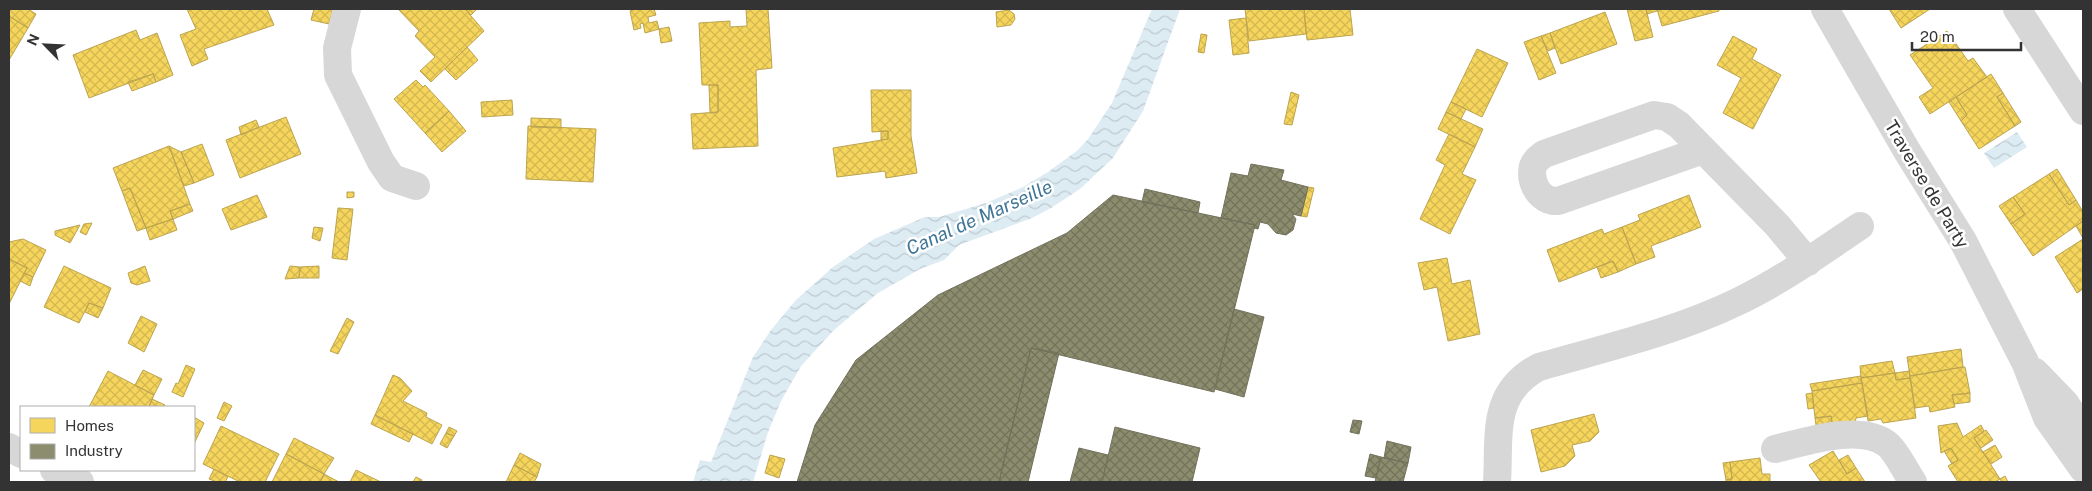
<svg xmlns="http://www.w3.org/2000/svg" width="2092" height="491" viewBox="0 0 2092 491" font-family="'Public Sans',sans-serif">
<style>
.water{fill:url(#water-waves)}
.homes{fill:url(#homes-cross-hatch);stroke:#bca450}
.industry{fill:url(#industry-cross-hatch);stroke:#71715c}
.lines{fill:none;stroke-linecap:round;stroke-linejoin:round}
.street{stroke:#d7d7d7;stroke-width:28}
.labels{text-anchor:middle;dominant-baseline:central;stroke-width:5;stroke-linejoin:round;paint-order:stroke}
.street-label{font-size:18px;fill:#333;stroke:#fff}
.water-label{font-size:19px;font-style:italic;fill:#3f7597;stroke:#fff}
</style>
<defs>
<pattern id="water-waves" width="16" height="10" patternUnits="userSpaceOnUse" patternTransform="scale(1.25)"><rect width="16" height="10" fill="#ddebf3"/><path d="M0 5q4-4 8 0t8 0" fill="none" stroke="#becad1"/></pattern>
<pattern id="homes-cross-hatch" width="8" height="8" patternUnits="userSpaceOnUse" patternTransform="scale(1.25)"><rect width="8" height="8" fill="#f6d55c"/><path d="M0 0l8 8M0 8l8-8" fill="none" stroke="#d3b750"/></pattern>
<pattern id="industry-cross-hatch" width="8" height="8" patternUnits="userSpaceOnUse" patternTransform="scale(1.25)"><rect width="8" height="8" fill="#8c8c6e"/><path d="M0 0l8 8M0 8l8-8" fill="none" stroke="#73735b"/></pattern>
</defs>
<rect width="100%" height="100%" fill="#fff"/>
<path class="water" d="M1152,9H1180L1143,111L1113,158L1080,189L1051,208L1032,218L959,245L944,260L920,269L878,293L834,330L801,366L781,401L768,432L753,482H693L700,460L711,462L753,357L771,330L796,300L833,267L874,239L925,217H939L986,203L1021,188L1048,172L1078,150L1088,139L1112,103Z
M2017,132L2027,147L1994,168L1984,153Z"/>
<path class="homes" d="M9,9H28L36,14L28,28L9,16Z
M187,9H267L274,25L204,49L208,59L192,66L180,35L196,29Z
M314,9H333L329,24L311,20Z
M398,9H465L484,31L431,82L420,71L435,57L415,36L419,31Z
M465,9H477L471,15Z
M636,9H654L656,15L648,17L649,23L657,21L659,29L645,33L643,23L640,24L641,28L634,30L630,11Z
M746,9H768L772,68L756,70L758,146L693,149L691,114L718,112V85H702L699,23L730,21V27L747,26Z
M1245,9H1304L1306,34L1249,41Z
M1304,9H1350L1353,35L1307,40Z
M1627,9H1646L1653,37L1635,41Z
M1646,9H1657V11L1647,14Z
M1657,9H1719V11L1662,26Z
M1889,9H1930L1901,28Z
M1009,10L1014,14L1015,19L1011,25L997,27L996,12Z
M1605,12L1617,44L1561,64L1550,33Z
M9,16L28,28L9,60Z
M1246,18L1249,53L1233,55L1229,20Z
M669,27L672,41L661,43L659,29Z
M136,30L140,40L157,33L173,75L156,82L153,74L89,98L73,55Z
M1947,31L1968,61L1973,58L1987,77L1930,114L1919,97L1933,88L1910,55Z
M1550,33L1555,48L1548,51L1541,36Z
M1201,34L1207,35L1204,53L1198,52Z
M1541,36L1556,73L1539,80L1524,42Z
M1733,36L1757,49L1752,59L1781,75L1753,129L1723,113L1741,78L1717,65Z
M467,47L478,60L456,80L445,69Z
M1477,49L1508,63L1482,117L1451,102Z
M153,74L156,82L132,91L128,82Z
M1991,74L2003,93L1997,97L2015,126L1979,149L1961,121L1967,115L1956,97Z
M416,80L423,87L425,85L449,111L425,133L394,99Z
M709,85H718V112L710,113Z
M871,90H911V136L917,173L886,178L885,171L837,177L833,148L888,139V131L872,132Z
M1291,92L1299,95L1292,125L1284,124Z
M2003,93L2021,122L2015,126L1997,97Z
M1956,97L1967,115L1961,121L1949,102Z
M512,100L513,115L482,117L481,102Z
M1451,102L1466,109L1461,119L1446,112Z
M449,111L466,131L442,152L425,133Z
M1446,112L1483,129L1475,147L1438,129Z
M286,117L301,154L240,178L226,140Z
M531,118L561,119V128L531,127Z
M256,120L259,127L241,135L239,127Z
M528,126L596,129L593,182L526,179Z
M881,131H888V139L881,140Z
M1449,134L1475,147L1462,174L1476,180L1450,234L1420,219L1445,165L1436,160Z
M202,144L214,175L194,183L181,152Z
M169,146L190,204L170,211L173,219L146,228L130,188L122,191L113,168Z
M169,146L181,152L194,183L184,186Z
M2057,169L2076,200L2069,205L2049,174Z
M2049,174L2069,205L2076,200L2083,212V221L2033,256L2011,224L2025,214L2013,197Z
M1308,187L1314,188L1307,217L1301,216Z
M130,188L146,228L137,231L122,191Z
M347,192H354V197L347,198Z
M257,195L267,217L231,230L222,209Z
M1689,195L1701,227L1651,246L1655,257L1636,264L1622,227L1640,220L1638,215Z
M2013,197L2025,214L2011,224L1999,206Z
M190,204L193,211L173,219L170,211Z
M338,208L353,209L347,260L332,258Z
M173,219L177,230L150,240L146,228Z
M2083,221V238L2076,226Z
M92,223L86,235L80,232L84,224Z
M80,225L70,243L55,235V231Z
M314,227L323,228L320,241L312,238Z
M1622,227L1636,264L1618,272L1613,261L1559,282L1547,250L1602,229L1604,234Z
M23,239L46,250L33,277L24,273L27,268L9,259V242Z
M2083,239V289L2077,293L2055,257Z
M1447,258L1452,284L1470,280L1480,334L1448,341L1437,287L1424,290L1418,263Z
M9,259L27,268L9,304Z
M1613,261L1618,272L1601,278L1597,267Z
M64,266L111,288L103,308L89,303L79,323L44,307Z
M145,266L150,281L137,285L131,283L128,273Z
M290,266L300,267L299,278L285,279Z
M319,266V278H299L300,267Z
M24,273L33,277L30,286L20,281Z
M89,303L103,308L98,318L85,312Z
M141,316L157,324L144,352L128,343Z
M347,318L354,322L338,354L330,351Z
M1961,349L1963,367L1910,376L1907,357Z
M1892,361L1895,373L1861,378L1860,366Z
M186,365L195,369L183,397L172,392L176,383L178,384Z
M1963,367H1965L1970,393L1952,395L1955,407L1930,412L1929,406L1915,408L1910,376Z
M143,370L162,379L154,395L135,385Z
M108,371L154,395L149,407H89Z
M1909,371L1910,378L1896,380L1895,373Z
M1895,373L1896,380L1910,378L1916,418L1883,423L1881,419L1868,421L1861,378Z
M393,375L400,378L412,391L403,401L427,413L426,417L442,425L432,444L375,415Z
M1861,376L1862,383L1812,391L1810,384Z
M1862,383L1868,416L1856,418L1855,423L1833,426L1831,416L1815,418L1812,391Z
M1812,393L1814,408L1808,409L1806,394Z
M1970,393V402L1954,404L1952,395Z
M152,399L165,405L163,407H149Z
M224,402L232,406L224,421L217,418Z
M1594,414L1599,432L1590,441L1572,445L1575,456L1565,466L1541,472L1531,430Z
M375,415L413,434L409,442L371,424Z
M1831,416L1832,423L1816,425L1815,418Z
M194,417L204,423L194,444Z
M1957,423L1963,437L1981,425L1984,431L1974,438L2000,479L1995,482H1958L1948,466L1958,460L1951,448L1941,453L1938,426Z
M221,426L279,454L265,482H240L203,464Z
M449,427L457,431L454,436L446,433Z
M1986,430L1993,440L1981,448L1974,438Z
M446,433L454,436L447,448L440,444Z
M294,438L334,458L324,474L286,454Z
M1995,445L2002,457L1991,464L1983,452Z
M1951,448L1958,460L1952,464L1944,451Z
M1833,451L1847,474L1856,468L1865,482H1821L1809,465Z
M520,453L541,464L537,477L514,465Z
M286,454L324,474L320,482H272Z
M770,455L785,459L779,478L765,473Z
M1848,455L1856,468L1847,474L1839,460Z
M1760,458L1762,474H1770V482H1726V480L1732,479L1730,462Z
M1730,462L1732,479L1726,480L1723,463Z
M514,465L537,477L534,482H506Z
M214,469L228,477L225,482H217L209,479Z
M356,470L381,482H350Z
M324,474L339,482H320Z
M2005,476L2008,482H2002L2000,479Z
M416,477L422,480L421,482H413Z"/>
<path class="industry" d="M1251,164L1284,170L1281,180L1308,187L1301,216L1292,214L1296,219L1293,230L1286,235L1276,233L1268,224L1260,222L1258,229L1254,228L1255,225L1221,218L1231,173L1248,176Z
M1145,189L1200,202L1198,213L1142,202Z
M1113,195L1255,225L1214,392L1031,348L999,482H797L815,425L856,360L938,295L1067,233Z
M1234,309L1264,317L1244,397L1215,389Z
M1031,348L1059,353L1028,482H999Z
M1353,420L1362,421L1359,434L1350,432Z
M1115,427L1200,448L1192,482H1102Z
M1387,441L1411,447L1408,463L1384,458Z
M1079,448L1108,455L1102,482H1070Z
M1370,454L1381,457L1376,478L1365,476Z
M1381,457L1408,463L1403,482H1375Z"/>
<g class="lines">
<path class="street" d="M347,9L337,48L338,75L381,162L392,178L416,186
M1825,9L1907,151L1963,241L2025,362L2047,418L2083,469
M2017,9L2083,111
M1703,150L1558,201C1540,202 1529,183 1533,166C1535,160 1539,158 1544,154L1654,115L1667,117L1679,125L1777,225L1808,262
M2035,372L2065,403L2083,430
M9,447L21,454
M1775,449C1805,442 1860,423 1887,444C1897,452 1905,471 1913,482
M54,470L80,482
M1497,482C1500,436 1490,393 1539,367C1605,348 1675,332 1737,302C1781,281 1820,253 1860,226"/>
</g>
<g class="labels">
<g class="street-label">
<text transform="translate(1927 184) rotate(59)">Traverse de Party</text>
</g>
<g class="water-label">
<text transform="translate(979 217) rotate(-24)">Canal de Marseille</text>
</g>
</g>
<rect width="2092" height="491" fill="none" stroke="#333333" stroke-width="20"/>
<rect x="20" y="406" width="175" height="65" fill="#ffffff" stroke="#adadad"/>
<rect x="30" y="418" width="25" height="15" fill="#f6d55c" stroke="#adadad"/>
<text x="65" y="431" font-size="15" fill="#333333">Homes</text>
<rect x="30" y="444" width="25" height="15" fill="#8c8c6e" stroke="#adadad"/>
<text x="65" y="456" font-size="15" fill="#333333">Industry</text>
<g transform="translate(45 45) rotate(294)" stroke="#ffffff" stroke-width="4" paint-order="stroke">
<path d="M0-4L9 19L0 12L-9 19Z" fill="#333333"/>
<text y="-8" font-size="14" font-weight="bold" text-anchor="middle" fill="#333333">N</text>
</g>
<path d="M1912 42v8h109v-8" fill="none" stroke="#333333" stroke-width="2.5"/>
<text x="1920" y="42" font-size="15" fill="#333333" stroke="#ffffff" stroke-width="4" paint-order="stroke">20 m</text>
</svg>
